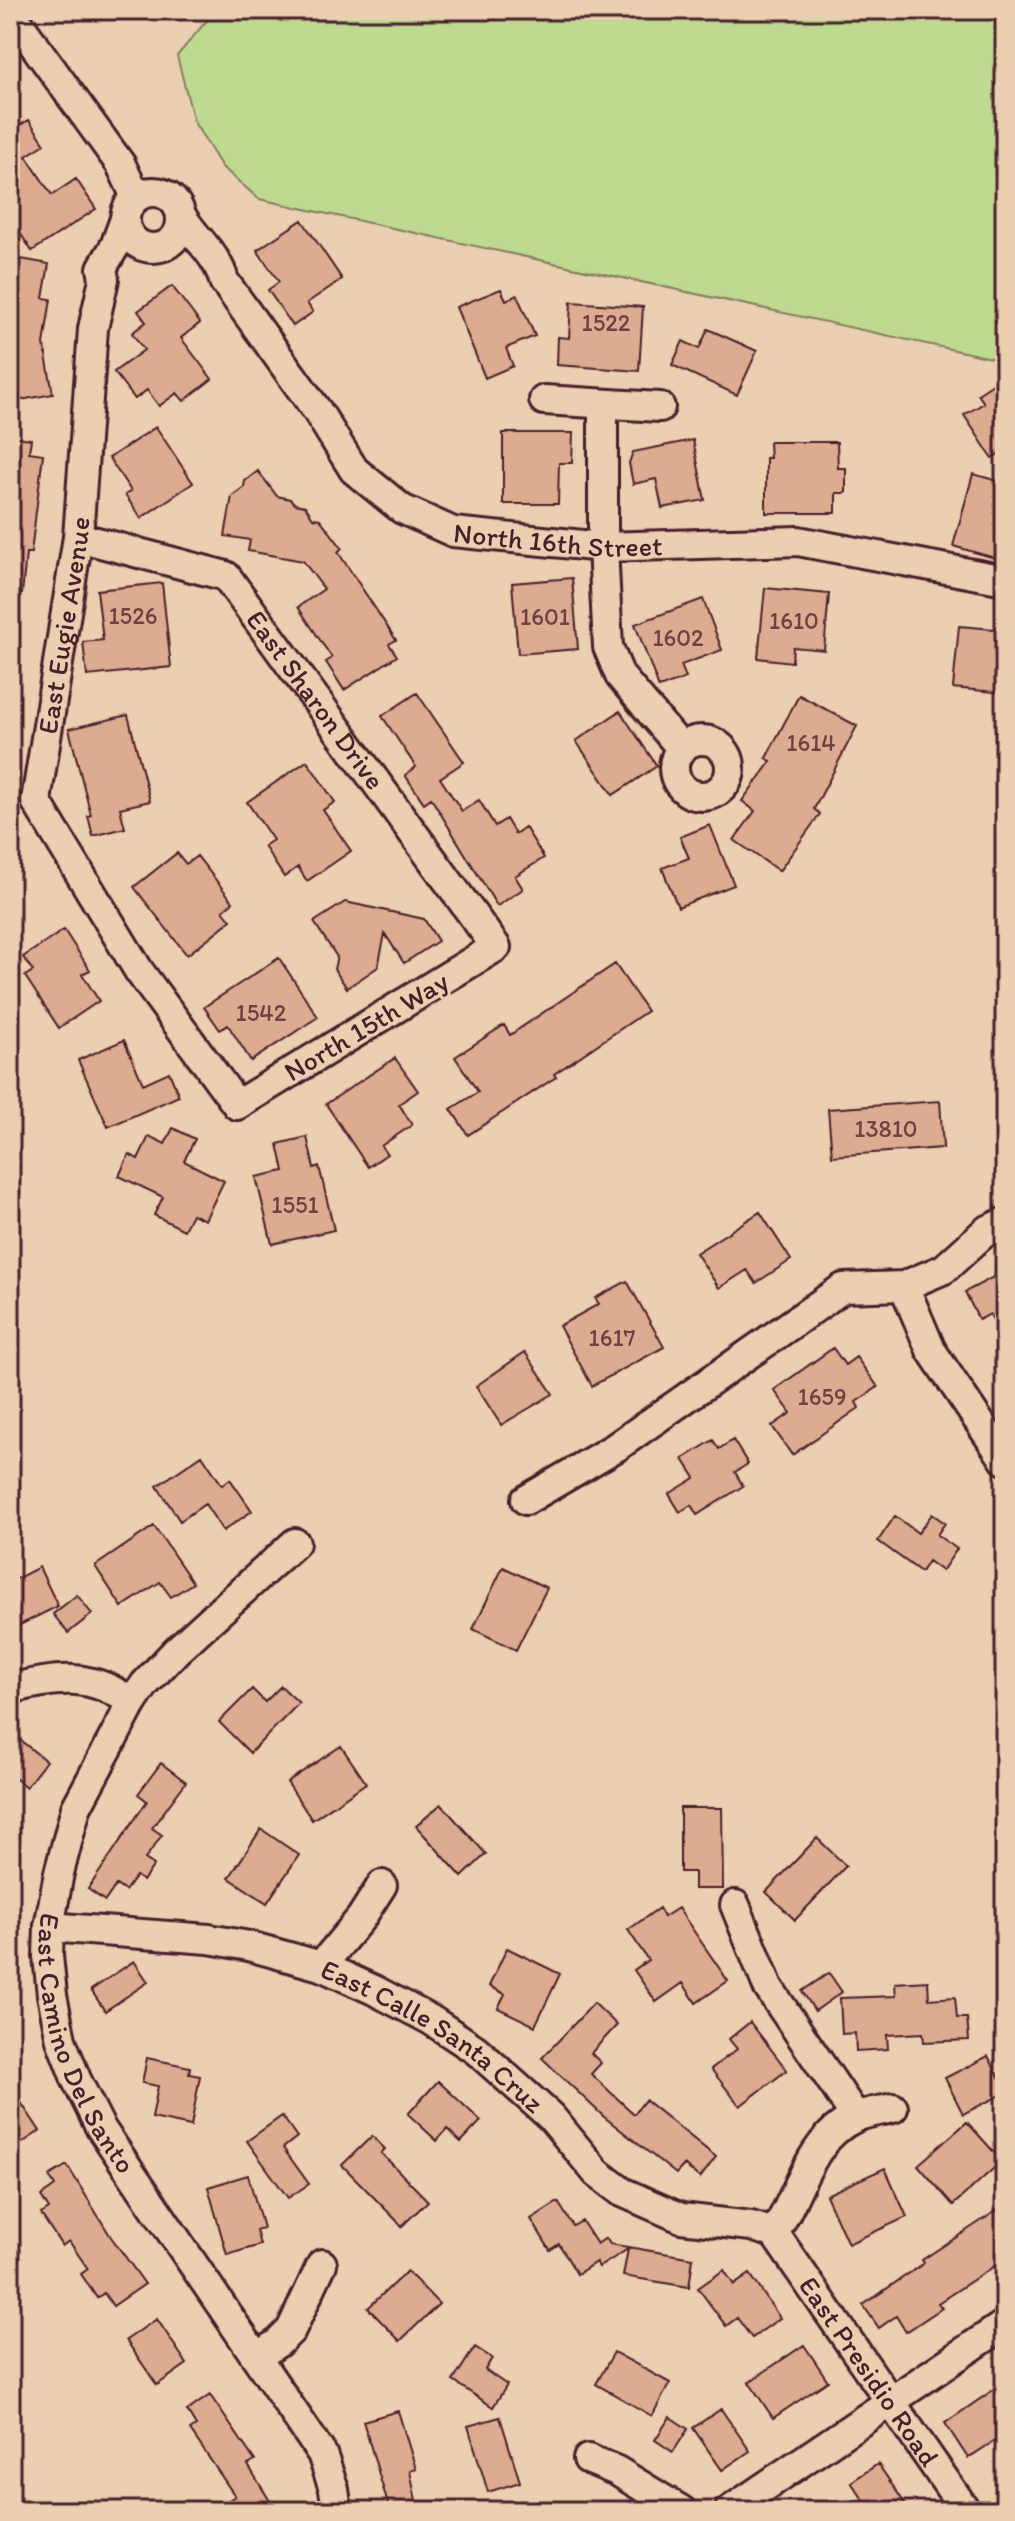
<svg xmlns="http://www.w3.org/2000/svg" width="1015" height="2521" viewBox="0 0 1015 2521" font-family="Itim,sans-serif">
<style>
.green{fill:#beda91;stroke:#847c5e;stroke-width:2}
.building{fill:#dcab90;stroke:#4a1f2b;stroke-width:2}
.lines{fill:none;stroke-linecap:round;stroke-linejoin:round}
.minor-casing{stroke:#4a1f2b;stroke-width:34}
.minor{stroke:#eacfb1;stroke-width:28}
.labels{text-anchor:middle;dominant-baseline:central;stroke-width:6;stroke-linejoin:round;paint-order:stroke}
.number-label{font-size:24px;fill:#6e4244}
.street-label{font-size:28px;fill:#4a1f2b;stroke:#eacfb1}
</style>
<rect width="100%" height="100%" fill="#eacfb1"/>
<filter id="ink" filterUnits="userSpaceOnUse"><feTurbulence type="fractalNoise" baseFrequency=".0125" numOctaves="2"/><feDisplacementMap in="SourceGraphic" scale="16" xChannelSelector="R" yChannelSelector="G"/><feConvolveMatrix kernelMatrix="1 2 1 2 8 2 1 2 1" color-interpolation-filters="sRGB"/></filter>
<g filter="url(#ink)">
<path class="green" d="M219,10H1005V361L259,199L222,167L194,122L177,56L213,13Z"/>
<path class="building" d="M29,120L45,144L26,156L52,195L76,179L96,209L32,251L10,218V131Z
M302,220L342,279L307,303L313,312L293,326L268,290L279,282L257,250Z
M10,257L49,264L43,298L51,299L44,344L53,394L10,402Z
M172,286L200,323L181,338L212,379L184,401L177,393L159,406L147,390L135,399L114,372L144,350L132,333L146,322L138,311Z
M501,289L506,300L517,295L535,336L506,348L513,366L485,378L456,307Z
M571,302L643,307L639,371L557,365L558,337L569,338Z
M708,329L757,351L737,395L672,365L683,341L699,349Z
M1005,376V450L992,458L964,415L984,403L978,394Z
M156,427L193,483L141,518L125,495L131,491L109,458Z
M503,433H573L572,463H559L558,504H503Z
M10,436L31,439L29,452L43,454L31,553H26L22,594L10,593Z
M693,440L705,500L662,508L656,479L633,484L629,463L633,452Z
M769,442H837L838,468H846V493H836V513H766V458H770Z
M258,471L277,496L290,499L295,504L305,506L313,518L320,519L342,548L338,552L396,640L389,644L397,656L344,690L326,662L332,658L298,607L324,589L303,561L248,551L250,540L225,536L232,496L244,487L245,481Z
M973,474L1005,483V561L953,546Z
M572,578L578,649L518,654L512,583Z
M162,583L171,667L87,676L83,642L103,640L97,590Z
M765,588L829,594L824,650L793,647L792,662L758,658Z
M703,599L722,650L681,665L686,678L659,688L635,624Z
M959,626L1005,630V693L953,688Z
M417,693L464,762L440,778L462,811L479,800L495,826L506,819L515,834L525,827L544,858L515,876L523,889L497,906L431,798L424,803L405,775L416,767L382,716Z
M799,695L857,726L814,809L820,814L779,871L734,840L755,811L742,801L771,761L766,758Z
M620,711L657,766L613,795L576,741Z
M128,715L150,801L120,808L125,828L93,836L88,816L91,815L69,729Z
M307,761L335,802L323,810L351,851L307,881L298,867L284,877L264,846L273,840L247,802Z
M710,825L734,885L678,907L662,868L689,858L680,837Z
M177,853L186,864L197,856L233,902L223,910L231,920L187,955L134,887Z
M345,902L424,919L438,941L404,963L385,934L378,967L347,988L334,969L337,957L314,922Z
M64,930L90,970L82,974L99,1001L59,1028L25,976L33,971L23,957Z
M279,958L318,1017L251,1061L228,1025L220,1030L204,1007Z
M615,964L647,1011L554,1074L556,1077L468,1135L451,1109L478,1092L455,1057L504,1025L510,1035Z
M124,1040L143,1084L169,1072L179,1096L108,1127L78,1060Z
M395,1058L418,1091L399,1104L412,1125L381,1146L387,1154L368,1167L326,1104Z
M940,1101L943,1148L832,1156L828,1109Z
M173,1128L195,1139L184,1161L224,1181L205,1220L192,1214L184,1230L154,1215L163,1197L119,1176L129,1154L138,1159L149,1136L165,1144Z
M307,1137L314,1168L319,1166L334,1230L272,1244L256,1177L284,1171L278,1144Z
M760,1212L791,1260L756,1283L747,1270L719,1288L696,1253Z
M999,1274L1005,1285V1343L990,1314L979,1320L965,1292Z
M627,1281L664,1347L592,1386L559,1326L599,1304L595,1298Z
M833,1348L845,1365L856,1357L878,1387L856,1402L859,1408L792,1455L772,1426L791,1413L774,1390Z
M525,1352L553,1394L501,1425L476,1386Z
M713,1440L719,1449L733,1440L748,1464L735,1472L743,1486L697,1515L691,1505L680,1512L669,1494L695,1478L683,1459Z
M202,1455L222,1485L230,1479L252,1511L223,1531L205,1504L180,1521L157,1486Z
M932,1514L945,1523L937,1535L957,1549L942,1571L928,1561L921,1572L878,1541L895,1516L918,1533Z
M154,1526L193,1583L171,1597L160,1582L122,1607L95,1566Z
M39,1567L58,1606L16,1627L10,1616V1582Z
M503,1567L547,1588L516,1650L473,1629Z
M77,1595L92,1614L68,1633L53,1614Z
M281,1686L299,1703L250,1753L219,1722L252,1689L265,1702Z
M10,1732L46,1761L26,1787L10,1774Z
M341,1746L366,1783L312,1820L287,1782Z
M161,1763L186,1782L152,1828L162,1835L145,1859L154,1865L143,1881L136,1876L125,1891L116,1885L105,1901L88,1889L147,1801L138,1794Z
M441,1804L486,1854L462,1877L416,1826Z
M680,1808H722L723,1889H694V1872H680Z
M261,1829L299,1855L267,1903L229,1878Z
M817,1838L846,1866L795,1920L766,1892Z
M659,1908L664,1917L678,1908L728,1981L696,2003L683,1983L656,2002L634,1970L648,1960L628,1930Z
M507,1948L560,1974L535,2026L498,2008L505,1994L489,1986Z
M134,1961L148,1982L105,2011L91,1990Z
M829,1973L842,1992L815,2011L802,1991Z
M928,1981L929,1999L955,1997L957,2018H967L969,2040L924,2042L923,2033L887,2035L888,2049L856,2051L855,2033L842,2034L840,1998L896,1996L895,1983Z
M594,2003L617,2025L591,2053L601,2063L591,2074L634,2114L645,2100L716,2157L700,2178L684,2165L676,2174L603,2116L542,2058Z
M750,2022L787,2070L740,2106L711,2069L737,2049L729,2039Z
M988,2056L1005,2088V2093L963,2114L945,2078Z
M147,2058L190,2067L189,2074L200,2076L191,2126L152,2118L158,2086L142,2083Z
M438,2081L481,2121L461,2142L447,2129L437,2141L408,2114Z
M10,2086L40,2131L10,2151Z
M282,2116L297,2137L283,2148L309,2184L288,2198L247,2141Z
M967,2122L1002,2161L953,2205L918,2165Z
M372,2136L385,2149L381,2153L428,2201L402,2226L342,2165Z
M67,2165L111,2237L145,2284L113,2306L104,2293L97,2298L81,2274L88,2269L69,2241L62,2246L41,2214L49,2209L41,2196L55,2186L49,2176Z
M885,2168L907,2217L848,2244L826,2195Z
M248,2175L263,2228L256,2230L260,2245L227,2255L208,2187Z
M558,2202L573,2226L582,2221L597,2244L606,2238L610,2244L693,2258L689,2287L623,2276L628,2249L599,2267L596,2262L577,2274L559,2244L550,2250L531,2219Z
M1005,2205V2259L938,2303L942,2308L906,2332L896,2316L879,2328L863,2305L924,2263L922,2260Z
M724,2270L734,2285L750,2274L780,2318L752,2338L737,2318L726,2326L698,2288Z
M407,2271L439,2304L400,2341L368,2308Z
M157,2319L187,2364L157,2385L126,2340Z
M804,2345L828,2381L773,2418L749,2382Z
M475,2347L492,2358L485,2370L507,2385L493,2407L453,2381Z
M614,2352L670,2383L652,2416L596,2384Z
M1005,2382V2434L968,2458L945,2423Z
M210,2395L255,2461L248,2465L276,2511H211L235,2496L190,2430L196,2426L187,2411Z
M721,2409L750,2451L722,2470L693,2428Z
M398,2411L416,2469L410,2471L418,2511H390L363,2421Z
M500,2417L520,2482L488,2492L468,2426Z
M670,2417L688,2429L673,2452L655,2440Z
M878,2464L910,2511H871L851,2482Z"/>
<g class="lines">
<defs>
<g id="minor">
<path d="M19,24L121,165L136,197"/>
<circle cx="153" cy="220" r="28"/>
<path id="s1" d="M181,215C194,238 217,253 224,281L318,412L354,470L402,509L453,532L603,547L798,541L1005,580"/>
<path d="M544,400L660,407"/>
<path d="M603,404V547L608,647L620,676L682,749"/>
<path id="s2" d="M78,537L226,576L496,947L237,1105L139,971L36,801L78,537L93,329L104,279L102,268L115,246L125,219"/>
<circle cx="702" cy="768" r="28"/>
<path d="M904,1286L931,1350L1005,1460"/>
<path d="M526,1500L616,1447L843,1288L904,1286L944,1269L986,1231L1005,1222"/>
<path id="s3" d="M295,1543L176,1651L145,1684L132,1703L76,1808L59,1873L49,1927L48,1956L52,1995L61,2040L76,2079L100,2127L322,2454L334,2489L337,2511"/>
<path d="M10,1689C56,1677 92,1672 132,1703"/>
<path d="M735,1905L768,1987L856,2117"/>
<path id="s4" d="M49,1927L209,1939L249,1946L321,1966L374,1990L431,2020L476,2050L551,2117L597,2173L622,2192L681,2218L751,2226L774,2233"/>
<path d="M321,1966L361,1918L382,1885"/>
<path id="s5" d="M774,2233L966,2511"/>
<path d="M774,2233C801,2193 808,2139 856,2117C867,2112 881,2111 893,2108"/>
<path d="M257,2357L279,2342L291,2330L322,2264"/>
<path d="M588,2459L617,2471L682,2511"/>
<path d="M729,2511L1005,2324"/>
</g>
</defs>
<use href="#minor" class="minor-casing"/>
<use href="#minor" class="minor"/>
</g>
</g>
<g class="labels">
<g class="number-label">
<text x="606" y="322">1522</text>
<text x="133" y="615">1526</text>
<text x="545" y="616">1601</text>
<text x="794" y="620">1610</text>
<text x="678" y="637">1602</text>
<text x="811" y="742">1614</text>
<text x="261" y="1012">1542</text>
<text x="886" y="1128">13810</text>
<text x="295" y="1204">1551</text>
<text x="612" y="1337">1617</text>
<text x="822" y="1396">1659</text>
</g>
<g class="street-label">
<text stroke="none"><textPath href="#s1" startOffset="532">North 16th Street</textPath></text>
<text stroke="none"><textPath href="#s2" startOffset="1458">East Eugie Avenue</textPath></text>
<text stroke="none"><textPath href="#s2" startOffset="306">East Sharon Drive</textPath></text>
<text transform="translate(366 1026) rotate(-31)">North 15th Way</text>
<text stroke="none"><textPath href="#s3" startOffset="594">East Camino Del Santo</textPath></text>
<text stroke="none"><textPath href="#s4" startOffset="408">East Calle Santa Cruz</textPath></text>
<text stroke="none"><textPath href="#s5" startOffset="168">East Presidio Road</textPath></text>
</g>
</g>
<rect width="1015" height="2521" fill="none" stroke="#eacfb1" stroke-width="40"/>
<rect x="20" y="20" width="975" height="2481" fill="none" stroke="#4a1f2b" stroke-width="3" filter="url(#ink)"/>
</svg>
